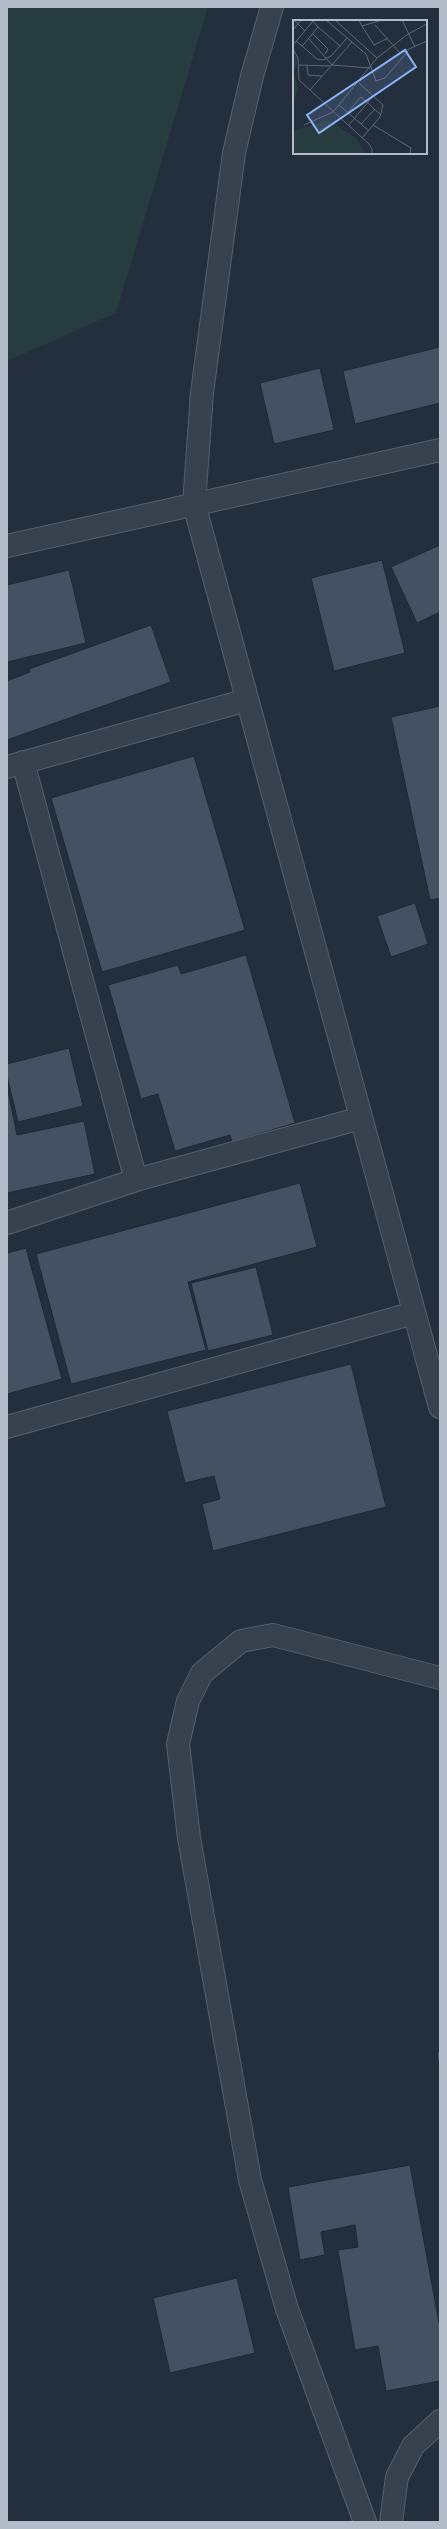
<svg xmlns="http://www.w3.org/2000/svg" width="447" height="2529" viewBox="0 0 447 2529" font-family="Arial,sans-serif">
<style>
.green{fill:#263c3f}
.building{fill:#455162;stroke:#1f2835}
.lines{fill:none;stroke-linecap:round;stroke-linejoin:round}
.minor-casing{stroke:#565f6c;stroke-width:24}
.minor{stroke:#38414e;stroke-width:22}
.inset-road{fill:none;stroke:#5e6776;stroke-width:1}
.view{fill:#8ab4f8;fill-opacity:0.15;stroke:#8ab4f8;stroke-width:2}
.inset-edge{fill:none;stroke:#b4bcc9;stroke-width:2}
</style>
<rect width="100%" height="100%" fill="#242f3e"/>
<path class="green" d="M7,7H208L116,313L7,361Z"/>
<path class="building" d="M440,347V403L355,424L343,371Z
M320,368L334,430L274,444L260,383Z
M440,545V612L417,623L391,567Z
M382,560L405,653L334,671L311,578Z
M69,570L86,643L7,662V585Z
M151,625L171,682L7,740V681L30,672L29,669Z
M440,706V898L430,900L391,717Z
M194,756L245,930L102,972L51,798Z
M415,903L428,944L391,957L377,916Z
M246,955L295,1123L232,1142L230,1135L175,1151L158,1094L141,1099L108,985L178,965L181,974Z
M69,1048L83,1106L18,1122L7,1076V1064Z
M7,1086L17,1135L84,1121L95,1174L7,1193Z
M300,1183L317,1247L188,1282L206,1350L71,1384L36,1254Z
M26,1248L62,1379L7,1394V1253Z
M256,1267L273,1335L208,1351L191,1283Z
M351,1364L386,1507L213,1551L202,1504L220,1499L214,1476L185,1483L167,1411Z
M437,2052H440V2079Z
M410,2165L440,2328V2381L386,2391L378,2346L355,2350L338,2250L358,2247L355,2225L321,2232L325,2255L300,2260L288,2187Z
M237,2278L255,2353L170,2373L153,2298Z"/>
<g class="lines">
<defs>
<path id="minor" d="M272,7L252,76L234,153L202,393L194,504L440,1407
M7,546L440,450
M7,767L247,700
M136,1180L361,1118
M7,1223L136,1180L23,762
M7,1427L414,1313
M365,2522L287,2309L250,2180L189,1838L178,1744L188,1701L202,1673L241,1641L273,1635L440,1678
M391,2522L397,2477L413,2446L440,2421"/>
</defs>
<use href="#minor" class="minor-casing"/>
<use href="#minor" class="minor"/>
</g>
<g transform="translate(293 20)">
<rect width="134" height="134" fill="#242f3e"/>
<path d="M0,33L5,38L1,54L5,67L0,86ZM35,100L63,118L72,134H0V111Z" fill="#263c3f"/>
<path class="inset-road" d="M1,0L12,11M33,0L73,34L83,61L92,58L115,31M42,0L84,38M66,0L69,6L89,0M109,0L122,27M82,5L107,33L134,21M69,6L81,25L95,18M25,7L47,26M0,10L8,0M20,14L35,29L32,34M16,19L39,45L77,48M3,21L9,26L11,24L25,7L20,1M59,22L17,70L76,124L79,129V134M0,25L20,1M9,26L24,39L30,40L38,36L54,18M0,29L5,38L6,60L17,70M6,45L38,46M14,46L15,55L29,56M66,63L90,85L87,97L69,118M46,85L75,110M55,92L68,77L88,95M68,104L82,89M11,105L40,92L84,38L115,14L134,4M80,105L118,128L117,134M55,106L81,75"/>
<path class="view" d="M112,30L123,47L26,113L14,95Z"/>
<rect width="134" height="134" class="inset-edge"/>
</g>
<rect width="447" height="2529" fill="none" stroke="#b4bcc9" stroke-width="16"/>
</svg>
